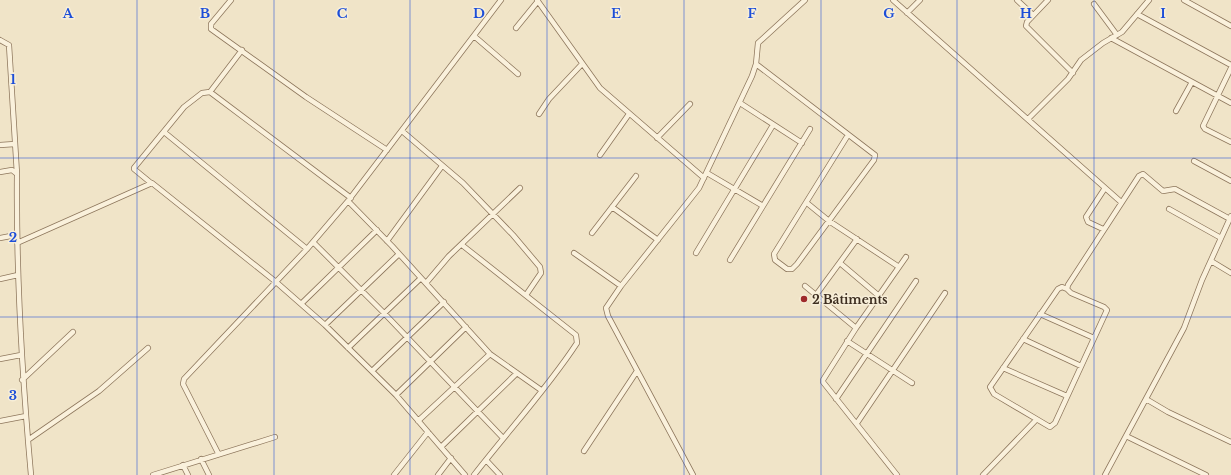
<svg xmlns="http://www.w3.org/2000/svg" width="1231" height="475" viewBox="0 0 1231 475" font-family="'Libre Baskerville',serif">
<style>
.lines{fill:none;stroke-linecap:round;stroke-linejoin:round}
.minor-casing{stroke:#8d765c;stroke-width:6}
.minor{stroke:#faf1dc;stroke-width:4.5}
.grid{fill:none;stroke:#1d4ed8;stroke-width:1;stroke-opacity:0.55}
.poi-dot{fill:#9e2a2b;stroke:#f7eed8;stroke-width:1.5}
.labels{text-anchor:middle;dominant-baseline:central;stroke-width:3;stroke-linejoin:round;paint-order:stroke}
.poi-label{font-size:12px;font-weight:bold;fill:#3d2e20;stroke:#f7eed8;text-anchor:start}
.grid-label{font-size:13px;text-anchor:middle;font-weight:bold;fill:#1d4ed8;stroke:#f7eed8;stroke-width:3;stroke-linejoin:round;paint-order:stroke}
</style>
<rect width="100%" height="100%" fill="#f0e4c8"/>
<g class="lines">
<defs>
<path id="minor" d="M231,0L211,24V29L306,97L387,150
M537,0L600,88L704,178
M893,0L1121,202
M1017,0L1033,15
M1048,0L1027,22L1026,26L1073,73
M1184,0L1231,26
M1094,4L1117,35
M907,13L920,0
M1137,14L1231,65
M516,28L538,1
M474,36L518,74
M1111,38L1231,103
M0,40L9,45L17,174
M756,64L875,155L874,160L797,264L792,269H787L775,260L774,254L848,135
M1231,68L1203,126L1205,129L1231,142
M210,92L351,198
M740,103L802,143
M1176,111L1192,82
M539,114L549,99L582,64
M1028,119L1068,79L1081,60L1103,43L1122,32L1149,0
M402,131L463,183L513,235L540,267L541,273L526,295
M164,132L307,249
M657,138L690,104
M0,145L15,144
M600,155L629,114
M1194,161L1231,181
M0,172L12,170L17,174C16,274 22,375 31,475
M707,173L763,206
M151,183L134,169V168L184,107L202,93L210,92L242,50
M348,201L392,246L490,354L541,390
M807,203L829,221L899,267
M612,207L658,240
M1169,209L1221,238
M1103,229L1088,222L1086,217L1105,188
M592,233L636,176
M0,238L16,235
M387,241L442,166
M313,242L384,313L503,438
M17,243L152,183L276,282L325,325L396,395L465,475
M462,245L576,335L577,343C547,389 508,431 474,475
M574,253L621,286
M696,253L773,125
M730,260L810,129
M1211,261L1231,273
M840,263L879,296
M0,279L18,275
M426,283L449,256L520,188
M805,286L856,328
M1067,289L1062,287L1058,289L990,387L994,394L1050,427L1055,423L1107,310L1104,307L1071,293L1067,289L1068,285L1139,176L1143,174L1163,191L1175,189L1230,219
M816,295L857,239
M301,304L377,230
M1040,314L1094,338
M325,325L399,254
M1023,339L1081,366
M847,341L912,383
M348,348L421,278
M0,359L21,355
M1003,368L1067,396
M372,371L444,302
M22,380L73,332
M396,395L466,327
M836,399L916,281
M1146,399L1168,412L1231,442
M0,421L26,416
M418,421L490,354
M857,423L945,293
M1126,436L1206,475
M28,440L99,391L148,348
M441,447L517,373
M584,451L637,371
M218,453L183,384L184,379L307,249L348,201L501,0
M201,459L209,475
M486,460L500,475
M183,465L188,475
M153,475L275,437
M394,475L428,432
M438,475L451,458
M693,475L608,316L606,308L621,286L699,188L752,76L756,64L758,43L805,0
M897,475L823,382V380L856,328L906,257
M983,475L1036,420
M1105,475L1184,328L1202,280L1231,216"/>
</defs>
<use href="#minor" class="minor-casing"/>
<use href="#minor" class="minor"/>
</g>
<path class="grid" d="M137,0V475M274,0V475M410,0V475M547,0V475M684,0V475M821,0V475M957,0V475M1094,0V475M0,158H1231M0,317H1231"/>
<circle class="poi-dot" cx="804" cy="299" r="4"/>
<g class="labels">
<g class="poi-label">
<text x="812" y="299">2 Bâtiments</text>
</g>
</g>
<g class="grid-label">
<text x="68" y="18">A</text>
<text x="205" y="18">B</text>
<text x="342" y="18">C</text>
<text x="479" y="18">D</text>
<text x="616" y="18">E</text>
<text x="752" y="18">F</text>
<text x="889" y="18">G</text>
<text x="1026" y="18">H</text>
<text x="1163" y="18">I</text>
<text x="13" y="84">1</text>
<text x="13" y="242">2</text>
<text x="13" y="400">3</text>
</g>
</svg>
